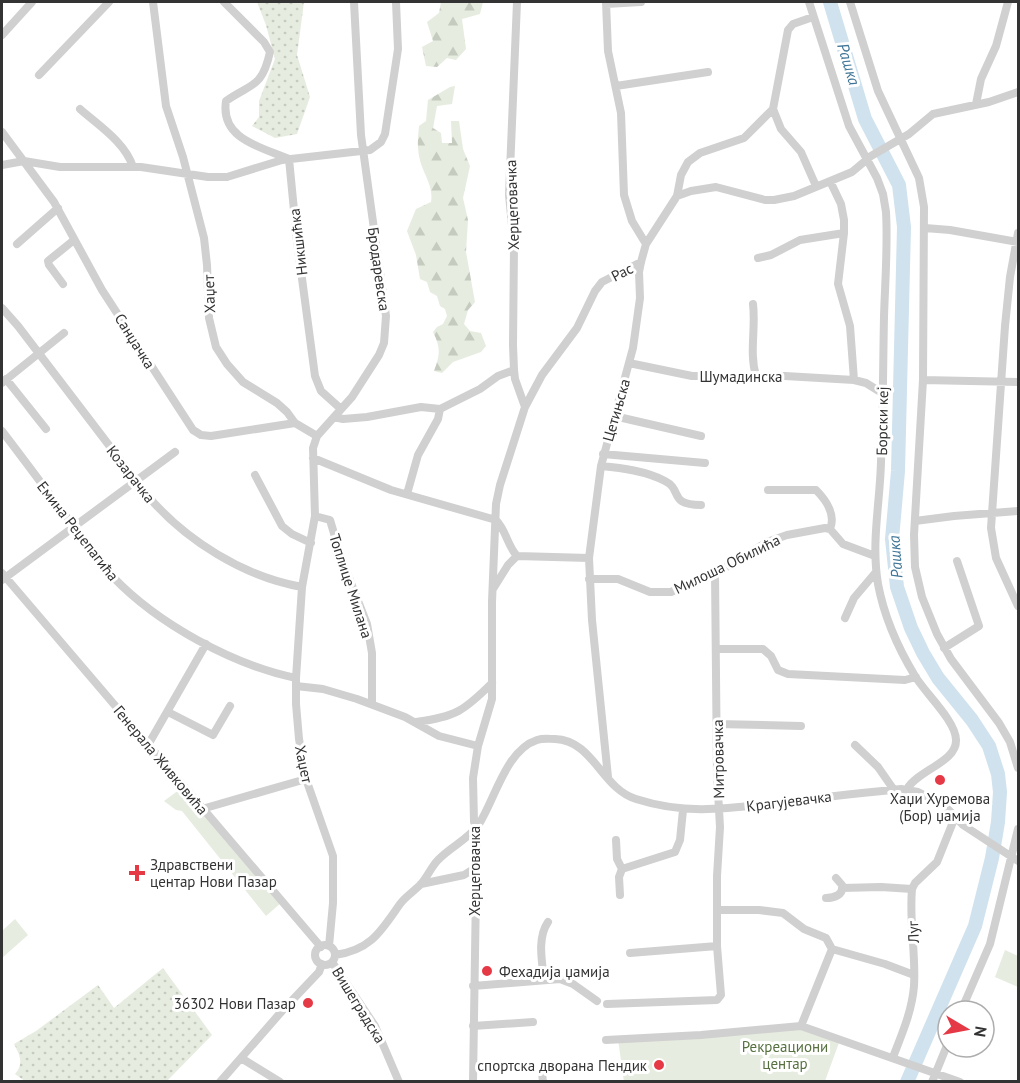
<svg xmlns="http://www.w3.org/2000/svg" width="1020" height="1083" viewBox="0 0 1020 1083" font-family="'PT Sans',sans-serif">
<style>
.grass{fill:url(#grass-dots)}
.forest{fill:url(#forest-firs)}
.park{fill:#e6ecdf}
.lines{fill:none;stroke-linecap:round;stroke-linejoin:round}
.river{stroke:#cfe2ee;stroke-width:14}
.minor{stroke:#d0d0d0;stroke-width:8}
.poi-dot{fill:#e63946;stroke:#fff;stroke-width:2}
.labels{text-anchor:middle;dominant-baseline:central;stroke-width:6;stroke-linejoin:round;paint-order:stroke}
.street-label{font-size:15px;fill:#333;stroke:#fff}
.poi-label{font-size:15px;fill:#333;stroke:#fff;text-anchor:start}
.park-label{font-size:15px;fill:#56703f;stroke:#fff}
.water-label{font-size:16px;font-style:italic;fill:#3f7597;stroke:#fff}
</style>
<defs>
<pattern id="grass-dots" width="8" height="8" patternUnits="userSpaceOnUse" patternTransform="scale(1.5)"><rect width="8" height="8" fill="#e6ecdf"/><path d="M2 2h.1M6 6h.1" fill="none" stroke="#c6cbc0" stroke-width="1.8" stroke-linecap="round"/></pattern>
<pattern id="forest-firs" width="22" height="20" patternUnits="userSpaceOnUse" patternTransform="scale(1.5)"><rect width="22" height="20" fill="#e6ecdf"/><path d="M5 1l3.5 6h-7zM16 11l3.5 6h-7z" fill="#c6cbc0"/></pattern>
</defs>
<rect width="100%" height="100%" fill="#fff"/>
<path class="grass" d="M257,2H304L297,55L310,97L297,134L275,138L252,126L259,117V101L275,59L266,25Z
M163,968L212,1035L167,1081L26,1082L15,1074C24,1064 20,1055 14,1044L36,1031L98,985L114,1008Z"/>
<path class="forest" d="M441,2H483L480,14L462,19L466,49L456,60L447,58L437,67L426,66L422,47L433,41L427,22L439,13Z
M455,86L452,104L437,106L433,128L441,133L442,143H452L451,121H459L463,149L470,166L463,198L468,220L466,252L475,302L468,310L464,324L470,331L481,333L486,346L481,352L453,362L442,373L434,371C440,355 441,348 433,332L437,327L443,324L447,316L445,309L440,306L437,296L430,292L427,282L420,279L416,255L407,231L416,209L431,202C434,185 422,173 419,156C417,146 418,136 419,126L426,121L428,100L450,87Z"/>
<path class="park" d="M183,787L282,902L266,916L182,811L176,810L164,801Z
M15,919L28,935L2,958V931Z
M1005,950L1018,956V987L995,977Z
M801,1026L840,1040L825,1081L624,1082L618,1039Z"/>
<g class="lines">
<path class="river" d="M830,2L865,119L899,185L904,227L898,471L892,539L897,587L911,628L923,653L938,678L972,720L989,746L998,774L1000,792L998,822L992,858L975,926L907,1082"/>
<path class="minor" d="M153,2L166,106L183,157L204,238L207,265L209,318L216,347L227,364L243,382L277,403L287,412L295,423L317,436
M224,2L264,42L270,52C262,88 252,83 226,101C220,139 261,147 289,159
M517,2L509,195L514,246L513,345L514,370L515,379L525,407
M606,2L608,51L621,113L624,195L632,221L646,244
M809,2L849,126L877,178L883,194L886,212C888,247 885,282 884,317C883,365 883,414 881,462C880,503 871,542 878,584C884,616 898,648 915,676C925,693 956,721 956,740C957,762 918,770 907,789
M850,2L878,91L919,178L924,207L923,380L914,535L915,567L922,597L937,634L951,659L999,723L1010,742L1018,768
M606,4L641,2
M813,17L793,24L788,30L773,109L781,129L801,152L816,186
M2,35L32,2
M39,75L109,2
M616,86L708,72
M976,104L981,79L996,46L1008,2
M80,109C98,125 125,142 133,167
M2,132L54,202L102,290L193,430L201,435L211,436L295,423
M289,159L297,241L315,376L321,391L341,409
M2,165L24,161L60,167H141L208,177H227L282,160L370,150L381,142L385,134L398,49L396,2
M830,181L841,204L844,220V233L838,284L850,326L854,380
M677,196L691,191L716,187L765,200H774L794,196L852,172L871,156L909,134L933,114L989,102L1018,92
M925,228L950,230L1018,242
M1018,233L1010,277L1005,326L991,528L996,558L1018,606
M17,244L58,208
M758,258L771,255L800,240L844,233
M63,284L49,265L48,261L74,240
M753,304C756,328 749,353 756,376
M2,308L18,326L147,495C185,540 244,577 302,587
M629,363L692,376H785L854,380L866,383L882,393
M6,379L46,429
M923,380L1018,382
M2,383L64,333
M614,416L701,436
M334,417L343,419L367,417L421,407L440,409L480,389L498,376L514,370
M2,431C25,461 48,492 71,523C85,541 97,560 113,577C158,624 233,665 296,678
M603,454L705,463
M313,458L391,490L496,520C506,530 507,545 517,556
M601,466C622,468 646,471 665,481C683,490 668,505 701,505
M255,475L282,526L292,534L311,543
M768,490H816C826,500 836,515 830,529
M407,494L418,455L438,419L440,409
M315,516L330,520L342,560L367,624L372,653V704
M915,521L954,516L1018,511
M2,573L321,947
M589,579H618L650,592H671L723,569L767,542L787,535L825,528L830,529L843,544L875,556
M2,580L175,452
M493,589L508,565L517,556L589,558
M845,618L854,598L876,572
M944,648L979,626L957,561
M716,649H763L771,656L778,670L788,674L905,680L916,677
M296,686L323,689L357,699L405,717L439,736L478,746
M168,712L213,735L230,706
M416,722C455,717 464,711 492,683
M717,724L801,726
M148,745L206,644
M855,745L878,767L894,790
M608,777L592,620L589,558L601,466L633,348L640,298L639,272L641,262L646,244L677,196L681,175L688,162L700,153L744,138L773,109
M202,809L306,779
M616,840L617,859L622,869L619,877L620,895
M622,869L675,852L680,840L683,810
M421,884L464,875L475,868
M842,888L881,887L912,889
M826,898C834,898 844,895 842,885L836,878
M717,910H759L783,913L804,929L826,938L832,949L885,964L914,975
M315 955a10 10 0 1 1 20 0a10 10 0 1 1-20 0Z
M329,946L333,903V856L306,779L299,739L296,704V678L302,587L315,516L313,448L317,436L352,397L379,355L384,343L386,316L361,135L354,2
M630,953L717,946
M335,955C371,950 381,931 400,904C405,897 413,892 420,885C427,878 431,867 438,860C451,846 468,840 479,824C495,799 506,750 537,740C543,738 549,739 555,739C593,740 602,789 636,799C689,816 730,808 784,802C823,797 862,793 901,789L918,792L944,805L963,825L1018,861
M332,962L375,1026L399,1082
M544,979C542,961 537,938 548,922
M473,986L560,979L573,984L597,1001
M607,1004L717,1000L721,995L717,946V876L720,827L717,775L715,573
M961,1011L990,944L1018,829
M473,1026L533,1022
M801,1026L832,949
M606,1040L701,1035L801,1026L960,1082
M893,1057C902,1034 912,1011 914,986C916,954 909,922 912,889L915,883L937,862L955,817
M241,1058L280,1082
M542,1073L543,1082
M220,1082L282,1011L319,972L322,964
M473,1082L477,827L474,822L473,778L478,746L492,699V602L496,504L500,485L525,407L542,375L577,328L595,291L602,282L641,262
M932,1082L948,1043"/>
</g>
<g class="poi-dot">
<circle cx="940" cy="780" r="6"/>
<path d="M134 864h6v6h6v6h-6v6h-6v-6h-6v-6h6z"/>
<circle cx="487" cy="971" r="6"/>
<circle cx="308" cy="1003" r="6"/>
<circle cx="659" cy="1065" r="6"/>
</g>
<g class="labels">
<g class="street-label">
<text transform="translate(512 205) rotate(-92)">Херцеговачка</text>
<text transform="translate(298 242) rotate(-97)">Никшићка</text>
<text transform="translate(379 269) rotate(82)">Бродаревска</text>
<text transform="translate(622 272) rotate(-27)">Рас</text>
<text transform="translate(209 294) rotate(-92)">Хаџет</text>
<text transform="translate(135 341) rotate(58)">Санџачка</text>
<text x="741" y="376">Шумадинска</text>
<text transform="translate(616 410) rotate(-74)">Цетињска</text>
<text transform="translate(882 421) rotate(-89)">Борски кеј</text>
<text transform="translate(131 474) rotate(52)">Козарачка</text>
<text transform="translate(78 531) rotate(52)">Емина Реџепагића</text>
<text transform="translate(727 564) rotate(-26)">Милоша Обилића</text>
<text transform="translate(351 586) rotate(72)">Топлице Милана</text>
<text transform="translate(718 759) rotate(-91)">Митровачка</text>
<text transform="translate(161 760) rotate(50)">Генерала Живковића</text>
<text transform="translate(304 764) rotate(78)">Хаџет</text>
<text transform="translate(789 801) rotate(-7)">Крагујевачка</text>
<text transform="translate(474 871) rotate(-90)">Херцеговачка</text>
<text transform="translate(913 932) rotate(-93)">Луг</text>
<text transform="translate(359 1005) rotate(58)">Вишеградска</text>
</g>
<g class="poi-label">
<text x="940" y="798" text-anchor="middle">Хаџи Хуремова<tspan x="940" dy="17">(Бор) џамија</tspan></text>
<text x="150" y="864">Здравствени<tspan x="150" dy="17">центар Нови Пазар</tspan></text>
<text x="499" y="971">Фехадија џамија</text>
<text x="296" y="1003" text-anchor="end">36302 Нови Пазар</text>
<text x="647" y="1065" text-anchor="end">спортска дворана Пендик</text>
</g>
<g class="park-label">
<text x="785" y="1046">Рекреациони<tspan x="785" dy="17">центар</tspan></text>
</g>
<g class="water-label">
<text transform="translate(849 64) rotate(73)">Рашка</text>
<text transform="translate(895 557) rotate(-94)">Рашка</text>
</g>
</g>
<rect width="1020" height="1083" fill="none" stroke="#333333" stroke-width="6"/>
<g transform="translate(966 1029) rotate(100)"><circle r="28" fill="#ffffff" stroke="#adadad" stroke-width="1.5"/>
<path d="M0-4.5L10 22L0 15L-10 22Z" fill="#e63946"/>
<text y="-9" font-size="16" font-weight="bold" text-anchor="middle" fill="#333333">N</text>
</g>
</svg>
